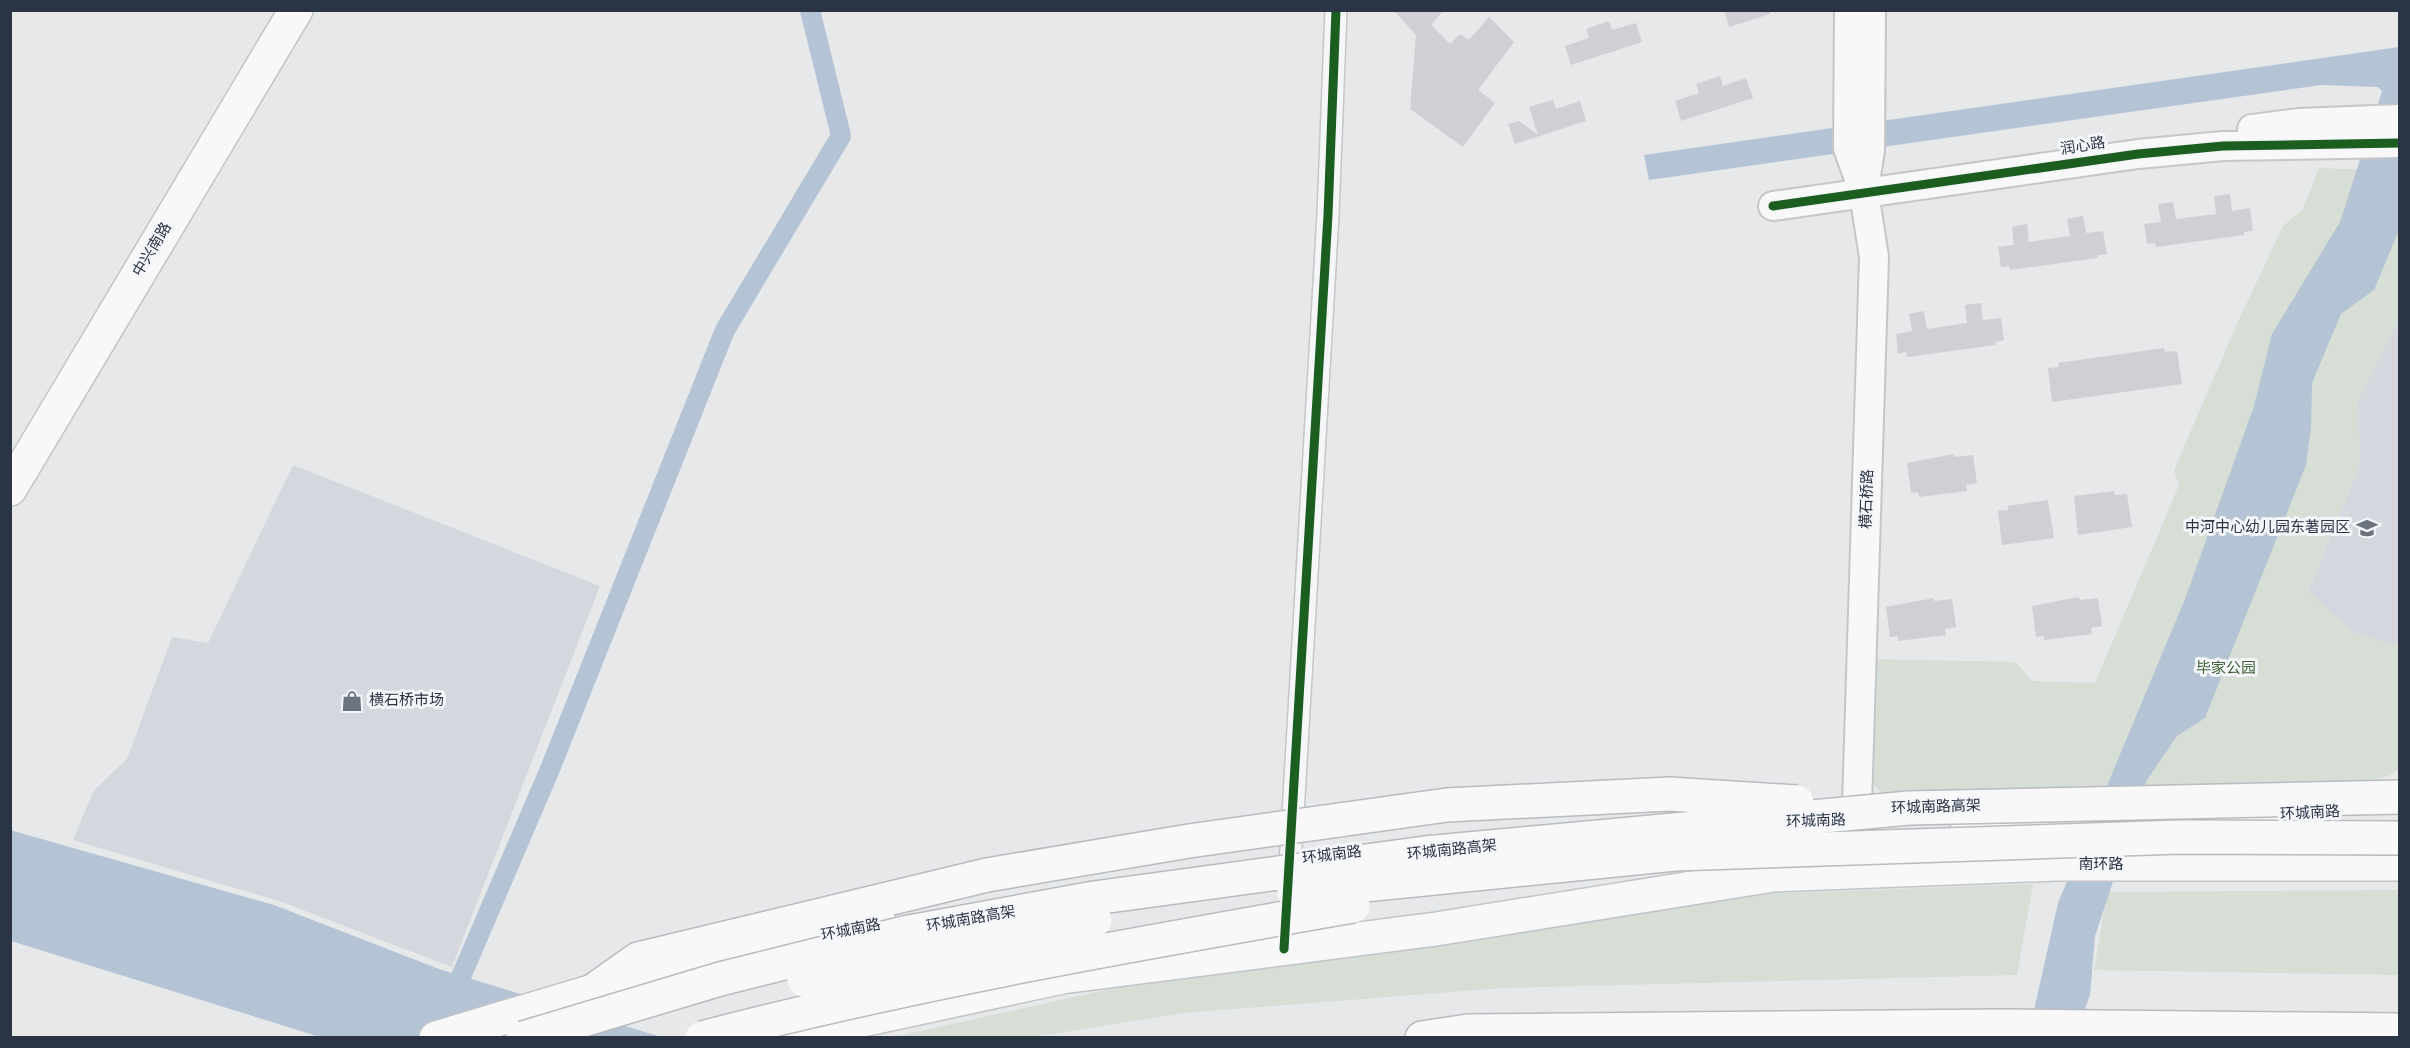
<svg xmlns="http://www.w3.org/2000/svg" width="2410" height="1048" viewBox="0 0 2410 1048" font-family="Overpass,'Noto Sans SC',sans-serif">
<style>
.built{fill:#d4d7dd}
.green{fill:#d6ded6}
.water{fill:#b4c4d5}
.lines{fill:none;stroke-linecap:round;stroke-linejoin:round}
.canal{stroke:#b4c4d5;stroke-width:20}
.building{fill:#ced0d3}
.street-casing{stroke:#c4c6c8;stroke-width:24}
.secondary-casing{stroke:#c4c6c8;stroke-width:32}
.primary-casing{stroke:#c2c5c8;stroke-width:36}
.highway-casing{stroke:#b8bbbf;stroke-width:36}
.street{stroke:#f5f6f7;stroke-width:21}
.secondary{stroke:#f8f8f8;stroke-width:28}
.primary{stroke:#f8f8f8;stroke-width:33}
.highway{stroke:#f8f8f8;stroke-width:33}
.highway-bridge-casing{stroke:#b8bbbf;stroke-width:36;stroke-linecap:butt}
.highway-bridge{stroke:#f8f8f8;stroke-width:33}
.cycleway-casing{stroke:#f4f6f9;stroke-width:13}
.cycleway{stroke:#1b5e20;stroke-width:9}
.labels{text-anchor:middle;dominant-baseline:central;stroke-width:6;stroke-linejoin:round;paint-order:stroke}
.street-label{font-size:15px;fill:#2b3445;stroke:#f4f6f9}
.poi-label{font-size:15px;fill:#2b3445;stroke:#f4f6f9;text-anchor:end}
.park-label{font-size:15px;fill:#3f6138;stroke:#f4f6f9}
</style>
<rect width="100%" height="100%" fill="#e6e8ea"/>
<path class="built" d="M2399,318V646L2353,633L2308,591L2360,465L2358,400Z
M293,465L600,586L452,967L279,901L73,840L94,790L127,759L172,637L208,643Z"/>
<path class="green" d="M2319,168L2399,171V318L2358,400L2360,465L2308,590L2353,633L2399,646V769L2388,776L2362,782L1881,792L1870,781L1872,659L2016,662L2032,681L2095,683L2179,485L2174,470L2236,326L2283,226L2303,209Z
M2033,884L2017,975L1503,988L1183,1013L1034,1037L889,1038L1196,970L1731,895Z
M2399,890V975L2094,970L2107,892Z"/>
<path class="water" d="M2399,47V230L2374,290L2341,314L2312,383L2311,428L2306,465L2205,718L2177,736L2147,780L2095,936L2090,995L2075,1037H2028L2058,903L2185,599L2254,406L2272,334L2340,222L2382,91L2378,87L2321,85L1649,180L1644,155Z
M10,830L274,905L439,969L661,1037H320L11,941Z"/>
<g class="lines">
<path class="canal" d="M451,1000L550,769L725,330L841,136L810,10"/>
</g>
<path class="building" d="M1393,10H1444L1431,25L1450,44L1460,34L1469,40L1489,17L1514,42L1478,90L1495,103L1463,147L1410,109L1416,35Z
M1724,10H1770V14L1729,27Z
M1609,21L1612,30L1636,23L1642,42L1571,65L1565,46L1589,38L1586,29Z
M1720,76L1723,86L1746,78L1753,98L1681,121L1675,101L1699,93L1696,84Z
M1553,100L1556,109L1580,101L1586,121L1515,144L1508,124L1519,121L1538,135L1529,107Z
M2230,194L2232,211L2250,208L2253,231L2244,232V235L2156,247L2155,243L2147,244L2144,224L2161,222L2158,204L2173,202L2176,219L2216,214L2214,196Z
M2083,216L2086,233L2103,231L2107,254L2098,255V258L2010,270L2009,266L2001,267L1998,247L2014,245L2012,227L2027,224L2029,242L2070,236L2067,219Z
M1981,303L1983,320L2001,318L2004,340L1995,342L1996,345L1907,357L1906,352L1898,354L1896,334L1912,331L1909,314L1924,311L1927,329L1967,323L1965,305Z
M2164,348L2165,352L2177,351L2182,384L2052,402L2048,368L2059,367L2058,363Z
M1954,454L1955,457L1973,455L1977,483L1966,485L1967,491L1919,497L1918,492L1911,493L1907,463Z
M2114,491L2115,495L2127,494L2132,527L2078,535L2074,496Z
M2048,500L2054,538L2002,545L1998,511L2008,510V506Z
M2079,597L2080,600L2098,598L2102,626L2091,628L2092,634L2044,640V636L2036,637L2032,606Z
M1934,598V601L1952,599L1956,627L1945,629L1946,635L1898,641V636L1890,637L1886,607Z"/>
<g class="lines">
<defs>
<path id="street" d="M1289,882L1328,215L1336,10"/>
<path id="secondary" d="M1849,10L1848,148L1864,193L1874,257L1857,805
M2252,129L2299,123L2400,119
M1864,188L1870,150L1871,10
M1773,206L2138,154L2223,146L2400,143"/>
<path id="primary" d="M10,489L296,10
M1967,822L2081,823L2275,815
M436,1038L593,991L832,933L881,925
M779,1038L1062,977L1436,929L1773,875L2055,864H2400"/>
<path id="highway" d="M593,991L638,959L987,875
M1422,1038L1468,1031L1999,1026L2400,1030"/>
</defs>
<use href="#street" class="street-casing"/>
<use href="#secondary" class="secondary-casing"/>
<use href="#primary" class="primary-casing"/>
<use href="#highway" class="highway-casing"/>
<use href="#street" class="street"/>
<use href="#secondary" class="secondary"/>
<use href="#primary" class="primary"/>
<use href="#highway" class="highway"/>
<defs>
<path id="highway-bridge" d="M987,875L1189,841L1447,805L1669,794L1797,802
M1294,892L1675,854L2180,837L2400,838
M804,980L1095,920
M523,1038L720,979L904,933L1094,898L1425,853L1909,808L2400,797
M702,1038C916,982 1135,944 1353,906"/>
</defs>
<use href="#highway-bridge" class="highway-bridge-casing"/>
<use href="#highway-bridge" class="highway-bridge"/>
<defs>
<path id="cycleway" d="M1773,206L2138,154L2223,146L2400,143
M1284,949L1328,215L1336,10"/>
</defs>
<use href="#cycleway" class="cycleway-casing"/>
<use href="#cycleway" class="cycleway"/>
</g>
<defs>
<symbol id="school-bare" viewBox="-9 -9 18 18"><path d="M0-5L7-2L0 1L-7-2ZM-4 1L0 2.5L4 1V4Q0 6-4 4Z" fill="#6c737f" stroke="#f4f6f9" stroke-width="2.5" paint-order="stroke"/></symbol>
<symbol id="shop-bare" viewBox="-9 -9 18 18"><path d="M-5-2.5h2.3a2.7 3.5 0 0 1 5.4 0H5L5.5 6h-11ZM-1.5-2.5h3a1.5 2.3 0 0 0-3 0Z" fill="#6c737f" stroke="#f4f6f9" stroke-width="2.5" paint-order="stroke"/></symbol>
</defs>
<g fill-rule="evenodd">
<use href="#school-bare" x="2352" y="513" width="30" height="30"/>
<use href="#shop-bare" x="337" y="686" width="30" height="30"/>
</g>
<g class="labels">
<g class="street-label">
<text transform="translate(2083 147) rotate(-9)">润心路</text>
<text transform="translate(153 250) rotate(-59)">中兴南路</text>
<text transform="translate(1868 499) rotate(-88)">横石桥路</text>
<text transform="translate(1936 808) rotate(-2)">环城南路高架</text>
<text transform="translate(2310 814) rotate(-3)">环城南路</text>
<text transform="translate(1816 822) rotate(-2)">环城南路</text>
<text transform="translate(1452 851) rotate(-6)">环城南路高架</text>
<text transform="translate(1332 856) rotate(-7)">环城南路</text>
<text x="2101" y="865">南环路</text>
<text transform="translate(971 920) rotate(-10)">环城南路高架</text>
<text transform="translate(851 931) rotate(-11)">环城南路</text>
</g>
<g class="poi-label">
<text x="2350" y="528">中河中心幼儿园东著园区</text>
<text x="369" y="701" text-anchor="start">横石桥市场</text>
</g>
<g class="park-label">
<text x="2226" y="669">毕家公园</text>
</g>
</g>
<rect width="2410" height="1048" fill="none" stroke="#2b3445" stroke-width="24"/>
</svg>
